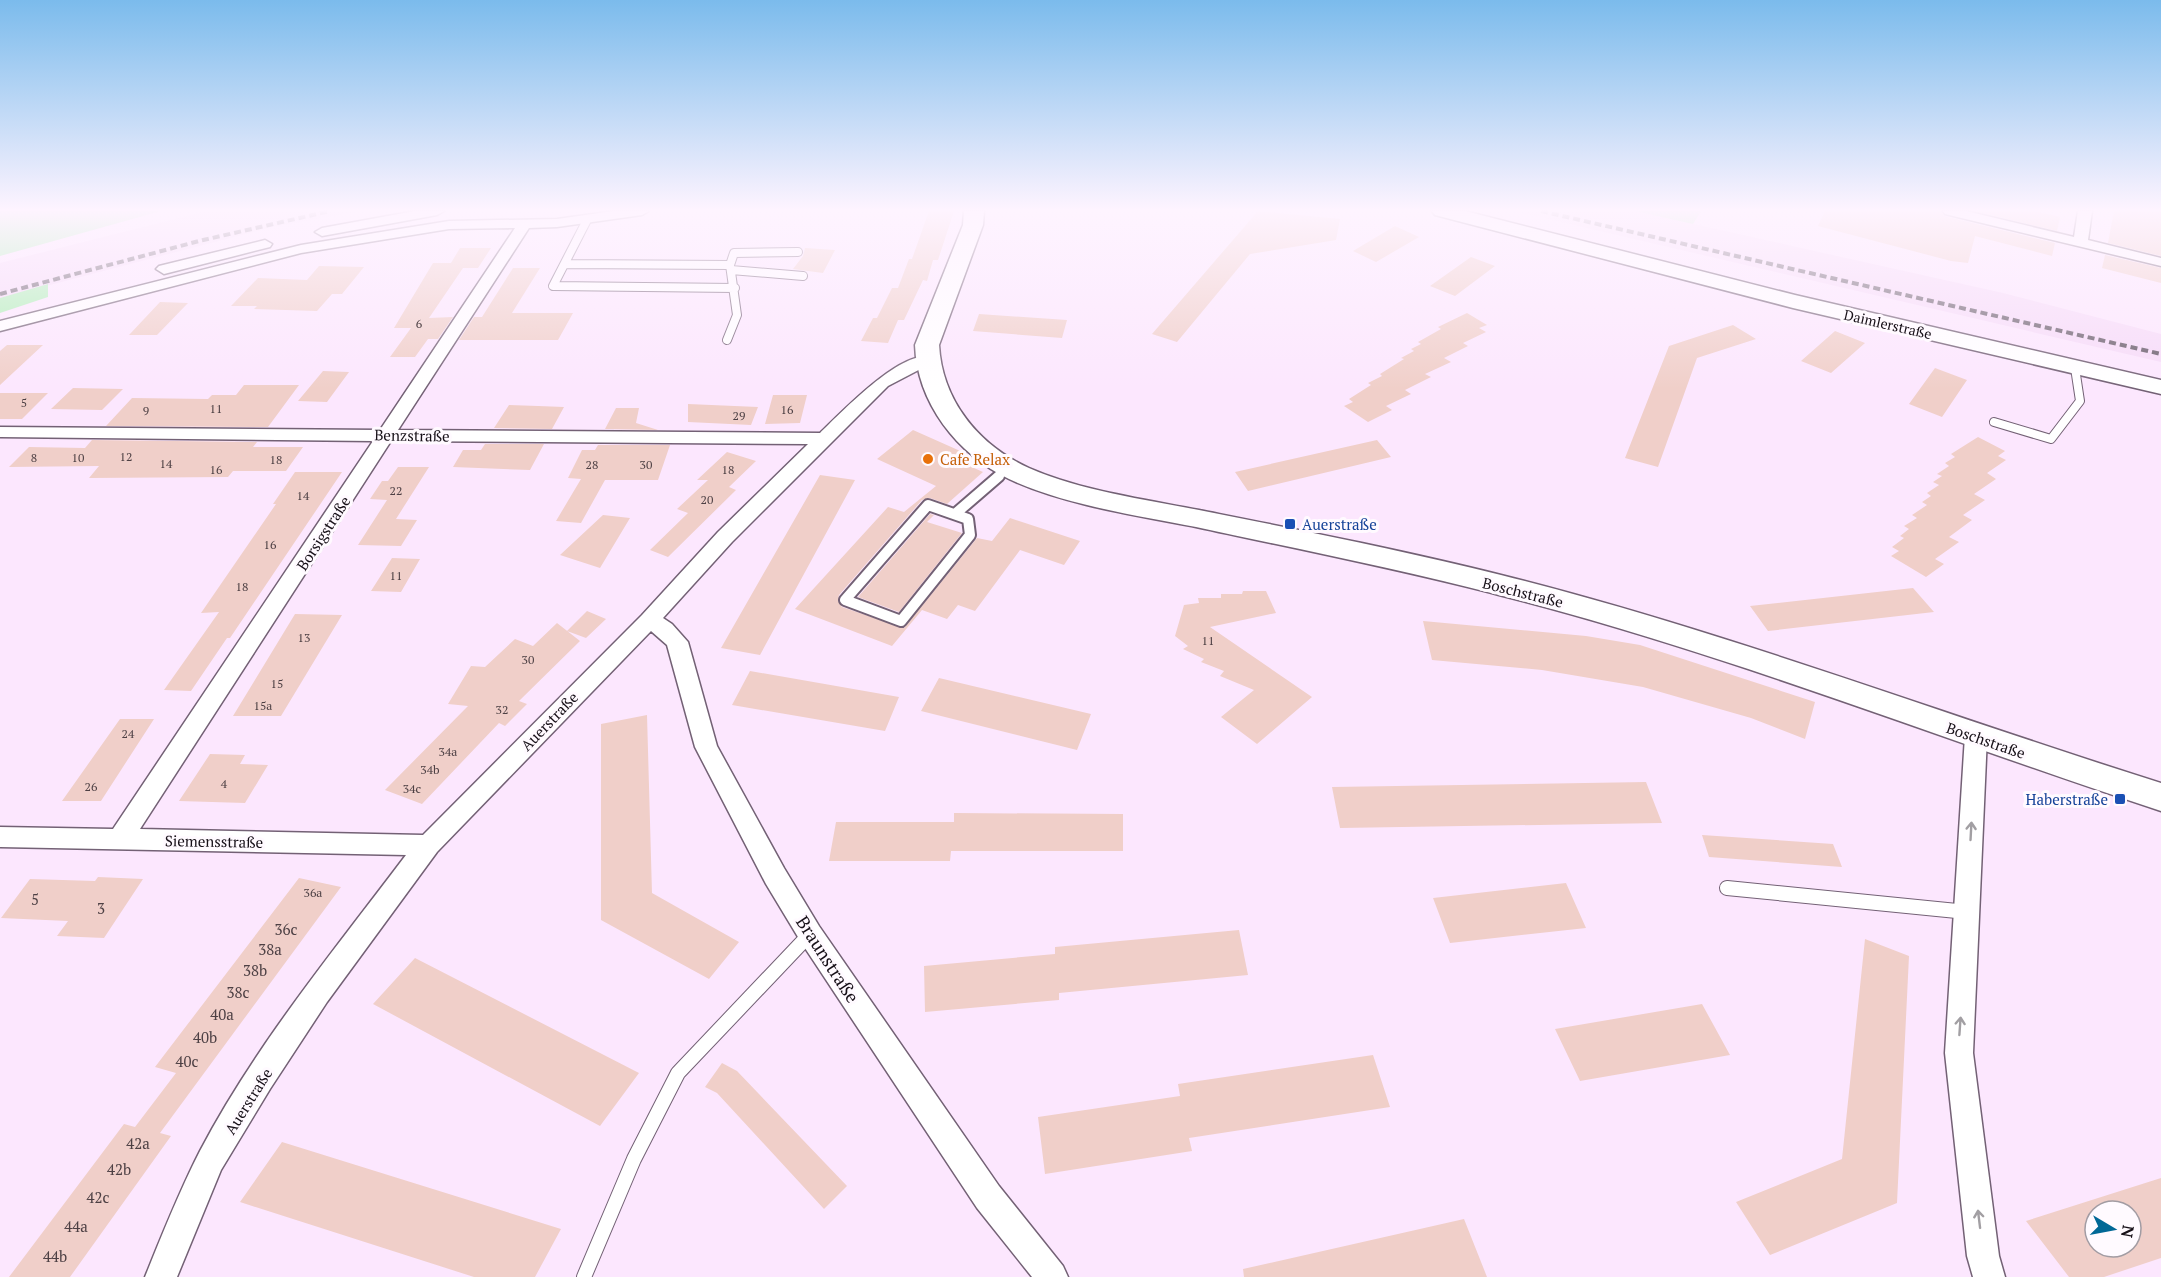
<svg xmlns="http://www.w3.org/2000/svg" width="2161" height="1277" viewBox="0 0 2161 1277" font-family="'PT Serif',serif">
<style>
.built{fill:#f6dbf8}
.green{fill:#adf0b5}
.building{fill:#f0cfc9;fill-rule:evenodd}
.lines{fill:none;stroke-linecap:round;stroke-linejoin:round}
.lane-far2-casing{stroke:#736175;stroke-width:10}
.lane-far1-casing{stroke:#736175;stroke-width:14}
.lane-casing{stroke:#736175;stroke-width:16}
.street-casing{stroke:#736175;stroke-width:3}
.secondary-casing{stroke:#736175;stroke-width:3}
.lane-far2{stroke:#fff;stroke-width:8}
.lane-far1{stroke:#fff;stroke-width:10}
.lane{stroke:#fff;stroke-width:14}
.street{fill:#fff;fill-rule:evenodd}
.secondary{fill:#fff;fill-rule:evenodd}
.rail{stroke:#695d6b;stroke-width:4;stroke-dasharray:7 4;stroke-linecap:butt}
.oneway{stroke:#a29fa3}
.food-dot{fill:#e8710a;stroke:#fffaff;stroke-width:2}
.transit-dot{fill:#1a4fb4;stroke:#fffaff;stroke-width:2}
.labels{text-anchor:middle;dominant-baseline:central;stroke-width:6;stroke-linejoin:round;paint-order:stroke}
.number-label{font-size:12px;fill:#4d4044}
.far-street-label{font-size:14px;fill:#171018;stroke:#fffaff}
.street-label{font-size:15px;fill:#171018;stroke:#fffaff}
.food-label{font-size:15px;fill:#c56008;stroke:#fffaff;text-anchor:start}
.transit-label{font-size:15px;fill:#164399;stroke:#fffaff;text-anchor:start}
.near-number-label{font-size:15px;fill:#4d4044}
.near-street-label{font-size:18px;fill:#171018;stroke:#fffaff}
</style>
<rect width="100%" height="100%" fill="#fce7fe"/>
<path class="built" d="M207,211H360L268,228L0,298V263Z
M1514,211H1635L2003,293L2161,334V362Z"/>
<path class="green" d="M0,211H161L0,256Z
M1635,211H1701L1693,224Z
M48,284V297L0,313V298Z"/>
<path class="building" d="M929,211H954L938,260H933L927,281L923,280L904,320H898L888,343L861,341L873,318H877L892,288H898L909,259H912Z
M1258,211L1340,219L1336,240L1250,254L1177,342L1152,334Z
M1825,211H1941L1944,216L2055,243L2052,256L1975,236L1968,263L1951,261L1818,226Z
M1974,211H2034L2060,217L2057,231Z
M2114,211H2161V256L2108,243Z
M1395,226L1419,237L1376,262L1353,251Z
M460,248H491L478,268H463L429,318L453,317L438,339H428L415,357H390L411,328H394L433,263H451Z
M805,248L835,250L823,273L793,269L803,256Z
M2105,255L2161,268V283L2102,268Z
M1471,257L1495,266L1455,296L1430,286Z
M319,266L364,267L342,294H332L317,311L254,309L257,306H231L258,278L307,280Z
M513,268H540L512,313H573L558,340H459L474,317H482Z
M160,302L188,303L157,335H129Z
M1467,313L1487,325L1479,328L1486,332L1463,343L1468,346L1444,358L1451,362L1425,374L1431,377L1405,390L1411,394L1386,406L1392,410L1368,422L1344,406L1353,402L1349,399L1371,385L1368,383L1382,376L1380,374L1404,359L1401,358L1414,351L1411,349L1421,344L1418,342L1441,329L1438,327Z
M979,314L1067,320L1062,338L973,331Z
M1733,325L1756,339L1697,358L1658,467L1625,458L1669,346Z
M1835,331L1865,343L1831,373L1801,361Z
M7,345H43L0,385V351Z
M1935,368L1967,380L1942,417L1909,404Z
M323,371L349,372L327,402L298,401Z
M244,385H299L268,427L106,426L132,398L208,399L212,395H236Z
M73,388L123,389L102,410L51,409Z
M0,393H48L22,419H0Z
M773,395H807L800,423L765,424Z
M688,404L758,407L751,425L688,422Z
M509,405L538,406L564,407L552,429L494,428Z
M616,408H639L636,423L658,430L605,429Z
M913,430L967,454L972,458L965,464L983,472L947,504L930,498L922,500L839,595L838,601L842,607L904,628L977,538L992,541L1010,518L1080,541L1064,565L1020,550L975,611L958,605L947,619L922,610L892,646L795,609L888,507L904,512L936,486L877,459Z
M1978,437L2005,451L1998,456L2006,460L1987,473L1996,479L1974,494L1985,500L1963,515L1972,520L1949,537L1959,542L1935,559L1944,564L1926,577L1891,556L1899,551L1892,547L1904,538L1900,536L1909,529L1904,526L1917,518L1912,515L1927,505L1922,502L1931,496L1927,493L1939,485L1933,482L1942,476L1937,474L1949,466L1945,463L1955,457L1951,454Z
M92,440L257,442L253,447H303L286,471H233L228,477L89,478L99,466L9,467L29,447L85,448Z
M1377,440L1391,457L1248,491L1235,472Z
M485,444H544L530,470L453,467L463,450H481Z
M598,445H670L658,480H605L581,523L556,521L581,479L568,478L582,450H595Z
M727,452L756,461L729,487L736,490L668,557L650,550L688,513L677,509L708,480H697Z
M398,467H429L396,519L417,520L401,546L358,545L387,500L370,499L382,481H388Z
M295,472H342L230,638H227L191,691L164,690L219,612L201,613L276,504H273Z
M820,475L855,480L760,655L721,648Z
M930,514L934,515L927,522L962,533L899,612L858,597Z
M603,515L630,518L600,568L560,555Z
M392,558L420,559L401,592L371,591Z
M1913,588L1934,612L1768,631L1750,606Z
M1243,591H1266L1276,613L1210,627L1312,697L1257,744L1221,717L1254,690L1220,676L1224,671L1201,662L1204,659L1183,649L1188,646L1175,636L1184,605L1199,603L1198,598H1221V594H1242Z
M587,611L606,619L586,638L567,631Z
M295,614L342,615L281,716H233Z
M1423,621L1586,636L1640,645L1815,702L1805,739L1751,718L1643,687L1542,670L1432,660Z
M557,623L580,641L519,701L527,704L505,726L499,723L422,804L385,790L468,706L448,704L471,666L485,667L515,639L533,646Z
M750,671L899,697L885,731L732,705Z
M939,678L1091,714L1077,750L921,711Z
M647,715L652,893L739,942L709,979L601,920V724Z
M120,719H154L101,801H62Z
M210,754L245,755L240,764L268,765L245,803L179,801Z
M1646,782L1662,823L1340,828L1332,787Z
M954,813L1123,814V851H951L950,861H829L836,822H954Z
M1702,835L1833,844L1842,867L1709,857Z
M98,877L143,879L104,938L57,936L68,921L1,918L30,879L95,881Z
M299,878L341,887L160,1133L171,1136L70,1277H9L124,1124L135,1127L176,1073L155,1067Z
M1566,883L1586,928L1450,943L1433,898Z
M1239,930L1248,975L1059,993V1000L925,1012L924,966L1055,954V947Z
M1865,939L1909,956L1897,1203L1770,1255L1736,1202L1842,1159Z
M415,958L639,1073L600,1126L373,1004Z
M1702,1004L1730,1055L1580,1081L1555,1029Z
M1373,1055L1390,1107L1189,1138L1192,1151L1045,1174L1038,1117L1180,1096L1178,1084Z
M722,1063L737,1071L847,1186L824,1209L717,1093L705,1087Z
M282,1142L561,1229L535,1277H474L240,1202Z
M2161,1178V1258L2104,1277H2069L2026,1221ZM2095,1211H2131V1247H2095Z
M1464,1219L1487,1277H1244L1243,1269Z"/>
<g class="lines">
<defs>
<path id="lane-far2" d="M587,220L553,286L735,288
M565,264L730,265L737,315L727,340
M730,265L734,253L798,252
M731,270L803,276
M1994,422L2051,439L2080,401L2075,368
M997,477L1009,467"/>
<path id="lane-far1" d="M928,505L968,519L970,535L901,621L845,600Z
M955,514L999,476"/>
<path id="lane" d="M1727,888L1967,912
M584,1277L634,1159L678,1073L810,934"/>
<path id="street" d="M415,211H444L437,215L322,236L315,232L322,228Z
M614,211H649L642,215L557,227L529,228L398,430L820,433C841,413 901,349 932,357L934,360L932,363L888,386L732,542L663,618L672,624L688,642L717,746L784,868L819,926L999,1186L1063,1266L1068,1277H1032L977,1208L801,942L766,884L695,747L667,645L651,631L437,852L327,1002L270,1089L221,1170L177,1277H145C162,1235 179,1192 200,1151C254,1047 336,948 406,855L0,847V827L113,829L373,441L0,437V427L380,430L515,228L449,229L301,253L0,331V321L301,245L449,221L557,219ZM391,441L808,444L718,532L642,615L423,835L140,829Z
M1943,211H1966L2074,237L2078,211H2092L2088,240L2161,258V266L1945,214Z
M265,240L272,244L270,247L164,274L156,269L159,266Z
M1976,727L1984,730L1987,736L1973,1053L1999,1256L2005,1277H1973L1967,1256L1945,1053L1965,736L1968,730Z"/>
<path id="secondary" d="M964,211H984L983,225L939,345C942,400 978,445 1029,468C1082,491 1143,499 1199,510C1299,530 1401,550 1501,575C1725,631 1941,714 2161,783V811C1941,739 1724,652 1499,595C1399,569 1297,549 1196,527C1139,516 1061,504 1009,479C957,454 917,403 915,345L963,225Z
M1432,211H1465L1795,295L2161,380V394L1793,308L1435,215Z"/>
</defs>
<use href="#lane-far2" class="lane-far2-casing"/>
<use href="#lane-far1" class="lane-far1-casing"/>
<use href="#lane" class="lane-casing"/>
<use href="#street" class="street-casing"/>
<use href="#secondary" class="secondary-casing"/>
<use href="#lane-far2" class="lane-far2"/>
<use href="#lane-far1" class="lane-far1"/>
<use href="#lane" class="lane"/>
<use href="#street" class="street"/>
<use href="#secondary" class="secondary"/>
<path class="rail" d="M1541,211L2161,354
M0,294L199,241L330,211"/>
</g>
<defs><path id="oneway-shaft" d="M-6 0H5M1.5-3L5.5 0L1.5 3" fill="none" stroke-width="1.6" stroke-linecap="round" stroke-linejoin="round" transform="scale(1.5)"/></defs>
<g class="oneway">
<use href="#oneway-shaft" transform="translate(1971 831) rotate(-87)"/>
<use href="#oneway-shaft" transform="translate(1960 1026) rotate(-86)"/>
<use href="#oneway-shaft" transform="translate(1979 1219) rotate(-97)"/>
</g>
<linearGradient id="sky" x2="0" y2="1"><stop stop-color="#7bbbec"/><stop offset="0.54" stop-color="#fef4ff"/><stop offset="1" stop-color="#fef4ff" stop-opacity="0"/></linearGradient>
<rect width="2161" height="389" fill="url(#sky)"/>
<circle class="food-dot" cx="928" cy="459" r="6"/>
<g class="transit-dot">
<rect x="1284" y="518" width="12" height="12" rx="3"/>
<rect x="2114" y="793" width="12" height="12" rx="3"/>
</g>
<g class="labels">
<g class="number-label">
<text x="419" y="323">6</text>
<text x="24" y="402">5</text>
<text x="216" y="408">11</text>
<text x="787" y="409">16</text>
<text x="146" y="410">9</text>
<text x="739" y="415">29</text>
<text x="126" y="456">12</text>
<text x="34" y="457">8</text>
<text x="78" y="457">10</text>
<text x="276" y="459">18</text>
<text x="166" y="463">14</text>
<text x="592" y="464">28</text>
<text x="646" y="464">30</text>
<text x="216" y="469">16</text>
<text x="728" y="469">18</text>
<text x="396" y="490">22</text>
<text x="303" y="495">14</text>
<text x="707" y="499">20</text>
<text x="270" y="544">16</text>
<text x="396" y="575">11</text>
<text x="242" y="586">18</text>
<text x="304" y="637">13</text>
<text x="1208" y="640">11</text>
<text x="528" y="659">30</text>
<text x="277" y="683">15</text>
<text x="263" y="705">15a</text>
<text x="502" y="709">32</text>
<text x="128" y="733">24</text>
<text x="448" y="751">34a</text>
<text x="430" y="769">34b</text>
<text x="224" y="783">4</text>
<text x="91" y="786">26</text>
<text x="412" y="788">34c</text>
<text x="313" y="892">36a</text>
</g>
<g class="far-street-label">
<text transform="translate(1888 324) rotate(13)">Daimlerstraße</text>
</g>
<g class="street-label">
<text transform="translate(412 435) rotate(1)">Benzstraße</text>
<text transform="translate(323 533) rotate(-57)">Borsigstraße</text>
<text transform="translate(1523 592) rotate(14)">Boschstraße</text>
<text transform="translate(549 721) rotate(-46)">Auerstraße</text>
<text transform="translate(1986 740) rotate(19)">Boschstraße</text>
<text transform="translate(214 841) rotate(1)">Siemensstraße</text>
<text transform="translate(248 1101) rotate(-58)">Auerstraße</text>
</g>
<g class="food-label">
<text x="940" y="459">Cafe Relax</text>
</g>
<g class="transit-label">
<text x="1302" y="524">Auerstraße</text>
<text x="2108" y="799" text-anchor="end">Haberstraße</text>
</g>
<g class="near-number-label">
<text x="35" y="899">5</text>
<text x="101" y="908">3</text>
<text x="286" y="929">36c</text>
<text x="270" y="949">38a</text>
<text x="255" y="970">38b</text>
<text x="238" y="992">38c</text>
<text x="222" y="1014">40a</text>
<text x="205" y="1037">40b</text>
<text x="187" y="1061">40c</text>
<text x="138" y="1143">42a</text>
<text x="119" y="1169">42b</text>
<text x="98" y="1197">42c</text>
<text x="76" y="1226">44a</text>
<text x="55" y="1256">44b</text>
</g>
<g class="near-street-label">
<text transform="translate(828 959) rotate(57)">Braunstraße</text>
</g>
</g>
<g transform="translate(2113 1229) rotate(100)"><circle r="28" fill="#fffaff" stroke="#a29ca3" stroke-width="1.5"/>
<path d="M0-4.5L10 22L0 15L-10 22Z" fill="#016896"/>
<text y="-9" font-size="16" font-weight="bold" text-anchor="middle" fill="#171018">N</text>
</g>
</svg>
